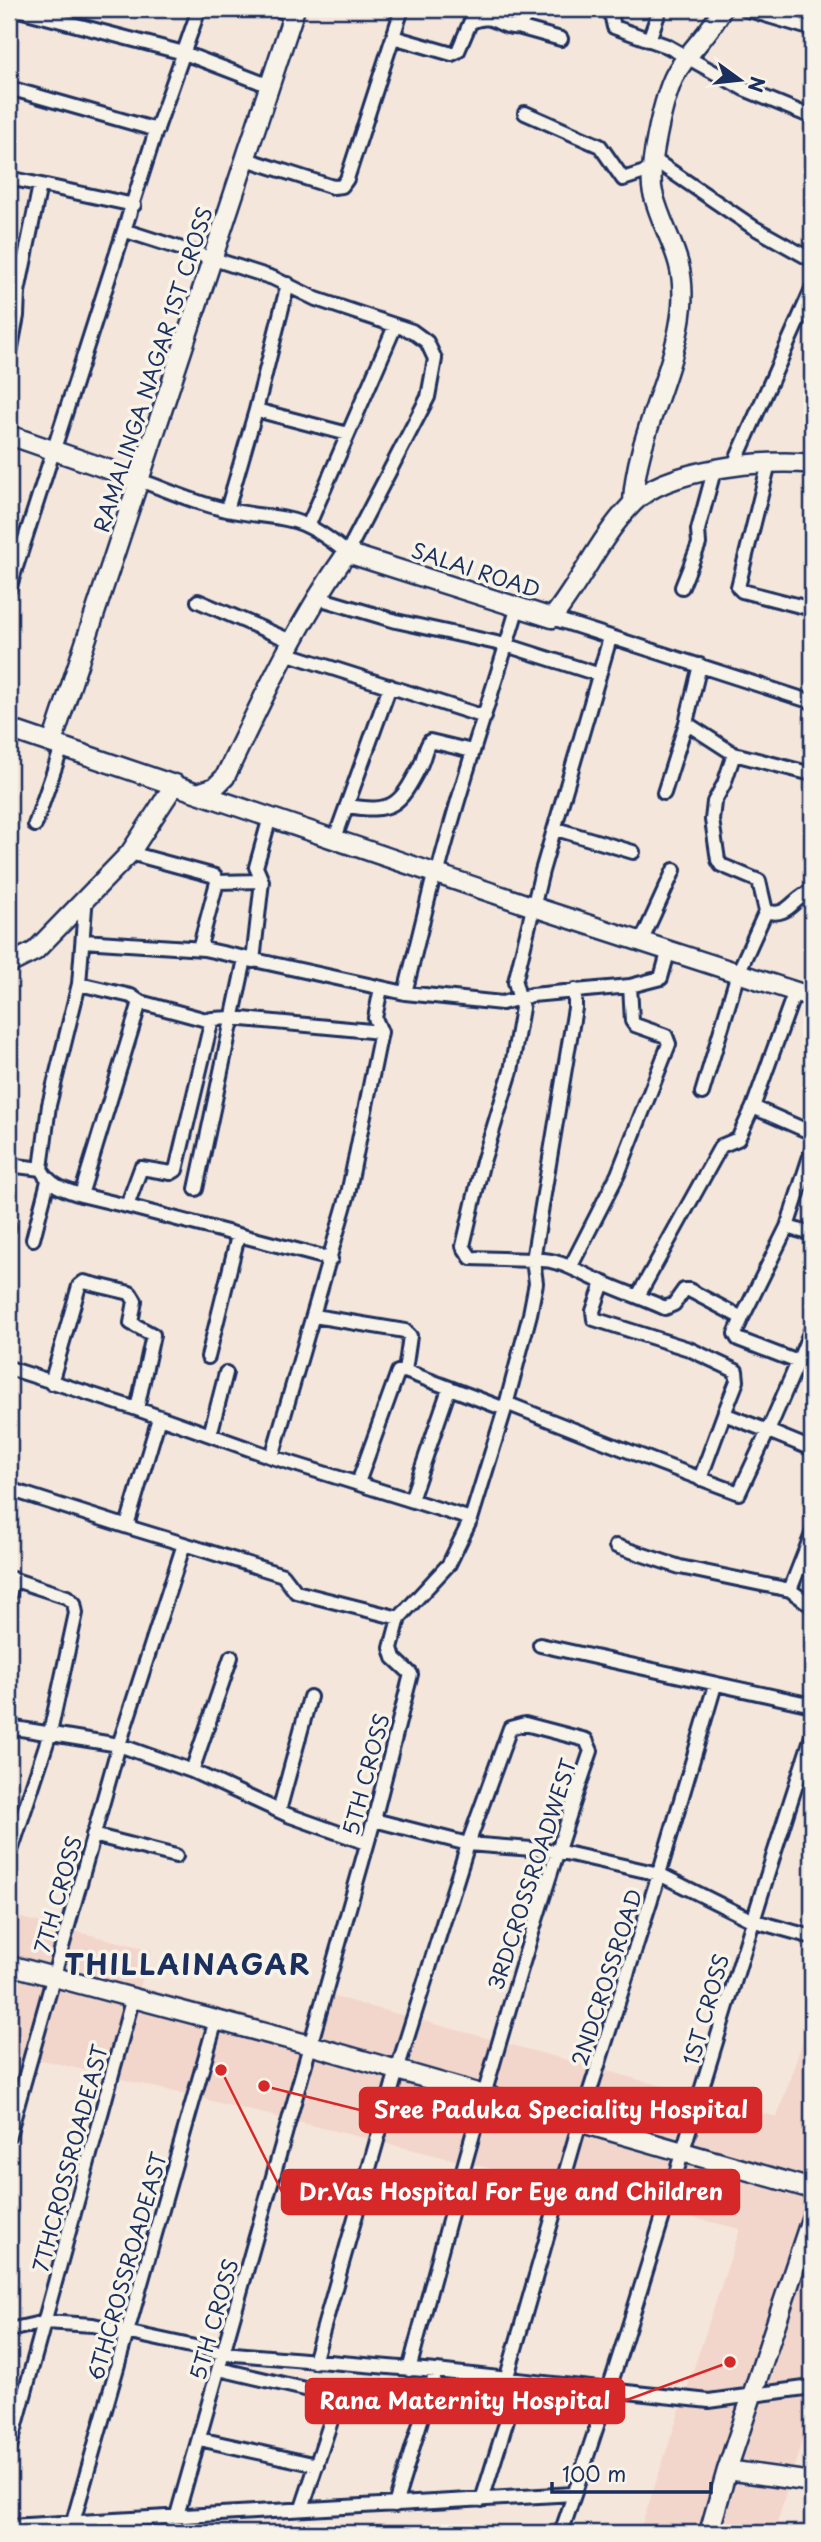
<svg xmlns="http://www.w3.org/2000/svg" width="821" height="2542" viewBox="0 0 821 2542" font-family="'Playpen Sans',sans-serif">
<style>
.built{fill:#f2d6cb}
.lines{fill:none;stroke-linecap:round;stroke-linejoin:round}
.street-casing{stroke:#1b2f5e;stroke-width:18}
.secondary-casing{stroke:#1b2f5e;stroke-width:23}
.street{stroke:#f7f3e8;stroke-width:12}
.secondary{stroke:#f7f3e8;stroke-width:18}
.labels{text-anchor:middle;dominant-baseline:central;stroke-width:7;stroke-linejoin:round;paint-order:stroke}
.street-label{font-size:21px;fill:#1b2f5e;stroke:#f7f3e8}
.district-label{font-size:28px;font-weight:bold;letter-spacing:2px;fill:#1b2f5e;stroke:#f7f3e8}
.leader{fill:none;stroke:#d62828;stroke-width:2.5}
.callout-dot{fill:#d62828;stroke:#f7f3e8;stroke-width:2.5}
.callout{fill:#d62828;stroke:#d62828;stroke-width:2.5}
.callout-label{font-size:23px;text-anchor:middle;font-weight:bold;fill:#fff}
</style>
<rect width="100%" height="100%" fill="#f5e6db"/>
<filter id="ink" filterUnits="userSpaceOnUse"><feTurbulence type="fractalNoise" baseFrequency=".0143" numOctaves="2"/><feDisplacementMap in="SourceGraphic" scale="14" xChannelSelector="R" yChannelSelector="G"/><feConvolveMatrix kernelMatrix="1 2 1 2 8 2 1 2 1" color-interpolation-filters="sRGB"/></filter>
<g filter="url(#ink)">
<path class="built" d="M9,1915L152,1950L140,1987L304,2030L317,1992L777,2117L812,2014V2408L774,2533H639L740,2229L9,2052Z"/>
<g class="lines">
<defs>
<path id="street" d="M15,9L184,53L270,86
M276,9L293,15
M610,9L614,27L667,46L744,89L812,117
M745,9L812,29
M471,22C495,11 498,29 518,27L530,9
M518,27L561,39
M393,37L402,9
M649,40L660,9
M9,88L157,130
M525,113L600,146L623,179L651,170
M246,159L333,187L342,186L347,179L393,37L452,54L458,51L476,9
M653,159L753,227L812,260
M9,178L134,205
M126,231L273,278L316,299L412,331L427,342L435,359L428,397L347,553C295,510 288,522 227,510C197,504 168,490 139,480
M288,284L256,410L348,434
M9,358L17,316L18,292L40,185
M769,463L738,587L742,591L812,609
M733,467L812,289
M227,510L256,410
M309,524L395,326
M682,587L699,544L698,530L714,471
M9,589L154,137L199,9
M315,597L396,621L506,645L597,674
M198,601L291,641
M552,618L812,702
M285,653L485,717
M700,665L686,723L734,754L812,774
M664,793L686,723
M347,806C392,813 399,807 420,766C424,758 425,748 430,741L472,751
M35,825L62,747
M556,829L633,852
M335,838L390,686
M130,853L215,876L217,882L201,942L204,949L405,993L502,1003L532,995L630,986L661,978L669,949
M438,872C461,782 492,695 518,606
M217,882L262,881
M86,895L79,984L49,1105L41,1169C49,1185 64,1190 81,1195L140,1002
M766,911C789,919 792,897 812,891
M642,940L674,870
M83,941L204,949
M253,961L262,881L256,867L270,817
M79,984L131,996L140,1002L210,1021
M575,990V1008L533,1260C561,1258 579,1273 604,1283C624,1292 645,1299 665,1308L674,1304L684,1290H689L742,1318L735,1334L738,1339L798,1362L768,1431L812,1449
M795,991L753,1107L812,1133
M405,993L435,871
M702,1093L738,973L766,911L759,881L721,865L718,860L712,820L714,802L724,784L734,754
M9,1165L41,1169
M196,1189L245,959
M81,1195L127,1206
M787,1227L812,1150
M9,1228V1226
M33,1239L48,1181
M331,1259L127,1206L141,1168L171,1173L176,1170L212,1019L232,1018L381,1032
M571,1266L618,1174L669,1044L666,1036L635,1025L632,1021L630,986
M603,1283L593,1311L594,1319L689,1349L736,1371L737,1381L724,1414
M638,1296L721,1146L738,1139L753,1107
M314,1316L405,1331L410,1336L405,1371
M742,1318L787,1227L812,1234
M208,1357L238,1236
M798,1362L812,1328
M9,1368L137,1409L272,1457L471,1519
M51,1383L79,1286L84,1282L130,1293L135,1301L131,1323L153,1335L137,1409
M506,1403C584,1434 661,1464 739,1493L768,1431L724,1414L700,1479
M210,1435L226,1373
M272,1457L348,1194L381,1032L375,1018L381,988
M358,1483L398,1372L405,1371L505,1409
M9,1489L131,1528
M411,1500L449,1389
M812,1534L790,1590L812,1606
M184,1544L283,1575L296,1592L399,1618
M616,1546L680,1567L790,1590
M9,1578L67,1597L74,1603L76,1613L50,1733L9,1857
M9,1595L13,1579
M540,1645L812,1705
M9,1727L119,1745L192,1771L288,1815L367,1843
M192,1771L231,1657
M279,1811L310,1697
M374,1820L468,1844L557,1851L659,1874L751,1920L812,1937
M93,1835L176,1856
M9,2135L119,1745L184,1544L131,1528L128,1522L159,1418
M9,2330L45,2322L93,2325L223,2353L436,2371L709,2401L812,2387
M314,2362L397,2070L468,1844L510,1728L525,1724L586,1740L591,1751C521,1955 464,2162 409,2370
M219,2369L339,2397L302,2508
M506,2380L580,2122L659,1874L715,1685
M199,2439L317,2465
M9,2451L133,1997
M482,2500L519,2381
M395,2505L436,2371
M73,2522L216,2020
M9,2526L574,2494
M172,2533L374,1820L411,1674L394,1658L391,1648L399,1618L449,1564L471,1519L505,1409L530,1314L536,1283L533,1260L471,1258L463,1246L482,1165L511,1071L522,1008L515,982L518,970L542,871L610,638
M561,2533C652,2270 724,2001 812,1736"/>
<path id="secondary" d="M9,435L139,480
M633,502C636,434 676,374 682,306C686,255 664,237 653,193C647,169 663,102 673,79C685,53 710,35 722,9
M9,729L534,907L812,997
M52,743L295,9
M198,793L215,787L225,777C262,700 297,623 347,553L552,618C581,582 600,537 633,503C666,469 767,458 812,464
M9,964L35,951L130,853L175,784
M9,1965L310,2045L812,2189
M727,2470L812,2482
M709,2533L727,2470L812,2216"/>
</defs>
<use href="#street" class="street-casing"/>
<use href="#secondary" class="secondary-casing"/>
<use href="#street" class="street"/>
<use href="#secondary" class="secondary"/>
</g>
</g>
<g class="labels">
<g class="street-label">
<text transform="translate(152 369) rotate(-72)">RAMALINGA NAGAR 1ST CROSS</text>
<text transform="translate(476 569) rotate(18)">SALAI ROAD</text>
<text transform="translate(365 1774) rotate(-75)">5TH CROSS</text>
<text transform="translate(531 1874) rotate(-72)">3RDCROSSROADWEST</text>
<text transform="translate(57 1894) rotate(-74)">7TH CROSS</text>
<text transform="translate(606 1977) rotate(-72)">2NDCROSSROAD</text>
<text transform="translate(705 2009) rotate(-74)">1ST CROSS</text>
<text transform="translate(69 2158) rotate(-75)">7THCROSSROADEAST</text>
<text transform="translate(126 2266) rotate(-74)">6THCROSSROADEAST</text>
<text transform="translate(213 2319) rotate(-74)">5TH CROSS</text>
</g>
<g class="district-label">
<text x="188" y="1963">THILLAINAGAR</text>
</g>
</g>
<path class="leader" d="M264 2086L360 2110M221 2070L282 2192M730 2362L624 2401"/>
<g class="callout-dot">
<circle cx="264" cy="2086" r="7"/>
<circle cx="221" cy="2070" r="7"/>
<circle cx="730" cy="2362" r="7"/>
</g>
<g class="callout">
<rect x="360" y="2088" width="401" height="44" rx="7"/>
<rect x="282" y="2170" width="457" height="44" rx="7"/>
<rect x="306" y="2379" width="318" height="44" rx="7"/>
</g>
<g class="callout-label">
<text x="561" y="2118">Sree Paduka Speciality Hospital</text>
<text x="511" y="2200">Dr.Vas Hospital For Eye and Children</text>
<text x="465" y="2409">Rana Maternity Hospital</text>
</g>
<rect width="821" height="2542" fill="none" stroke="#f7f3e8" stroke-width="35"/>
<rect x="18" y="18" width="786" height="2507" fill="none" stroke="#1b2f5e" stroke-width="2.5" filter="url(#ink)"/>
<g transform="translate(740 80) rotate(105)" stroke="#f7f3e8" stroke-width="5" paint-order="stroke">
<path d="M0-5L12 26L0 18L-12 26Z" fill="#1b2f5e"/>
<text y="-10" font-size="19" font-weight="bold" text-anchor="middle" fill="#1b2f5e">N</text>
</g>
<path d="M552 2482v10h159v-10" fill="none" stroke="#1b2f5e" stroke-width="3.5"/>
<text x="562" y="2482" font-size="21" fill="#1b2f5e" stroke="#f7f3e8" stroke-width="5" paint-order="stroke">100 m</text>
</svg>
